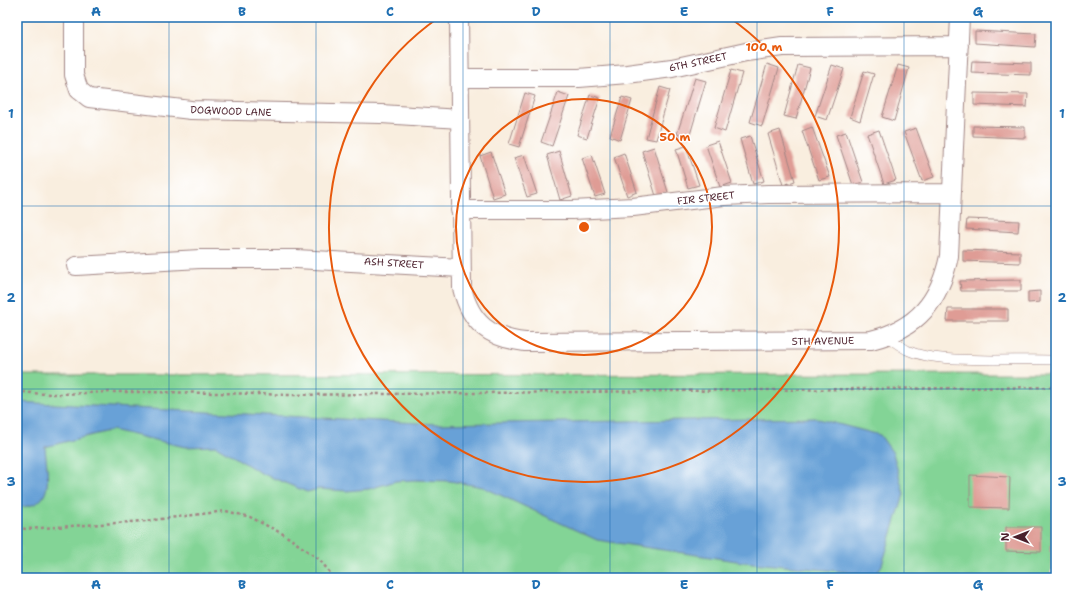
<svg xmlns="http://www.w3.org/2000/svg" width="1073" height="595" viewBox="0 0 1073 595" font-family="'Shantell Sans',sans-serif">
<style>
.green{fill:#83d496;stroke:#667a60}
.water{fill:#67a1d7;stroke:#586081}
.building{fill:#df9c95}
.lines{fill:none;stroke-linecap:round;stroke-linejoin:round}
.lane-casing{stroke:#a28685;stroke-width:10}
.street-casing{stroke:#a28685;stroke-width:20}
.path{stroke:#a28685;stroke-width:2.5;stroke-dasharray:3 3;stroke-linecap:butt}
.lane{stroke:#fff;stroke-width:9}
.street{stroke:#fff;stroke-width:18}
.grid{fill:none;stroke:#1f6fb2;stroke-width:1;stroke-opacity:0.55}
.ring{fill:none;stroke:#e8590c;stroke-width:2}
.labels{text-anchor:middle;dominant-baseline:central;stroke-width:3;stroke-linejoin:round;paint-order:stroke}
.street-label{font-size:10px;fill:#4a1f2b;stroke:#fff}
.centre{fill:#e8590c;stroke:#fff;stroke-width:2}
.ring-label{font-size:12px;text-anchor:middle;font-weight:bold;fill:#e8590c;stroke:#fff;stroke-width:3;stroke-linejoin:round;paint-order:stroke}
.neatline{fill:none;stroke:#1f6fb2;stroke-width:1.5}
.grid-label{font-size:13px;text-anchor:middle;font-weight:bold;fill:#1f6fb2}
</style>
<rect width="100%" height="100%" fill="#fff"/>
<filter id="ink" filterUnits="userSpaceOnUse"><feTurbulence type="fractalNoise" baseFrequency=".025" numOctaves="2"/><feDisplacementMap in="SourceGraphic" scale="8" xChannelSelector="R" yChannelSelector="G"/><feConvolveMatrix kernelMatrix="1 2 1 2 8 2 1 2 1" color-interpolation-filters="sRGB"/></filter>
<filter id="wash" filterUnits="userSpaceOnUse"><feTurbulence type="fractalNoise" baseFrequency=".012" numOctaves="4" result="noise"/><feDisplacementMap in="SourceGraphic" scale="16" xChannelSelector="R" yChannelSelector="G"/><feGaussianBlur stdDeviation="0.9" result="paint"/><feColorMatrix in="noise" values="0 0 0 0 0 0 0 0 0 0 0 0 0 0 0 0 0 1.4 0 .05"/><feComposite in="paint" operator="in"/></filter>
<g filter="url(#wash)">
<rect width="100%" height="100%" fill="#f9eedf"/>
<path class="green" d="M1050,374L1056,376V578H17V375Z"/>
<path class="water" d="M17,402L437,424L815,418L880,435L893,453L904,494L882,565L877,573L868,574L743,562L597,540L483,487L450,481L414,480L396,481L369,489L347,491L319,489L307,492L261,473L216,446L185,447L112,430L45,447C47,474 57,508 17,507Z"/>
<g id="blocks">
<path class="building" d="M975,31L1036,34L1035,47L975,43Z
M972,61L1031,63V75L971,73Z
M767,64L779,68L762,126L750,122Z
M798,65L810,68L796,119L784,116Z
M832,65L844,69L827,120L815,116Z
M898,65L909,68L894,121L882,117Z
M731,70L742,73L725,132L714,128Z
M864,71L874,74L860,121L850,117Z
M695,78L706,81L689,138L677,134Z
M660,87L670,90L656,140L646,138Z
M558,92L569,96L552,146L541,142Z
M525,93L535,96L519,147L509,144Z
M974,93L1028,94L1027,107L974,105Z
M590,95L600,98L587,138L577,135Z
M622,97L632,100L620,140L610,136Z
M973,126L1025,127V138L973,136Z
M812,127L830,177L819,180L802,131Z
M916,128L934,177L922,181L904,132Z
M780,130L795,181L783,185L768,134Z
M879,130L896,180L884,184L867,134Z
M846,132L863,182L853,185L836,135Z
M750,136L764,181L753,184L740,139Z
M718,141L732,183L720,187L706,145Z
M686,146L699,185L688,188L676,149Z
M654,147L668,192L656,196L642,151Z
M559,151L572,196L560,200L547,155Z
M491,152L505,194L493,198L480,156Z
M624,153L637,192L627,196L614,157Z
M524,155L537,194L527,197L514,158Z
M592,155L605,194L595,197L582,158Z
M967,219L1019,221L1018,232L966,229Z
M963,250L1020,252V263L963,261Z
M1021,280V291H961L960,281Z
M1040,291V302L1028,303V292Z
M948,309H1008V321H947Z
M970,475L1010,477L1009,508L970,507Z
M1006,527H1041V552L1006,551Z"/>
</g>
</g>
<g filter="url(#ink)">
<use href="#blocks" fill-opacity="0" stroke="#a28685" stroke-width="1"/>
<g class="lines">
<defs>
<path id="lane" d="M886,336C893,341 900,346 907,350C937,365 1019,358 1056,360
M1055,578L1056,499"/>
<path id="street" d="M74,17V75L79,90L89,98L191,110L381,114L460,119
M459,17L462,288C471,324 490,338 525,342L871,340C917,329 940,301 949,256L960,17
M460,78H579L627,74L672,68L746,52L782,47L959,46
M460,210H572L633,207L724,196L768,194L952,193
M76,266L200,259H296L461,268"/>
</defs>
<use href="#lane" class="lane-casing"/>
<use href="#street" class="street-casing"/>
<path class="path" d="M17,391C50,397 84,392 117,392C174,392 231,393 288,395L1056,387
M17,528L27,529L145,521L226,511L250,517L285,535L320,560L334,578"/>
<use href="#lane" class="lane"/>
<use href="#street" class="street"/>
</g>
</g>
<path class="grid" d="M169,17V578M316,17V578M463,17V578M610,17V578M757,17V578M904,17V578M17,206H1056M17,389H1056"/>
<g class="ring">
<circle cx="584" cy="227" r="128"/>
<path d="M730 18A255 255 0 1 1 438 18"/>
</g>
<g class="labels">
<g class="street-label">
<text transform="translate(698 62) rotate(-12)">6TH STREET</text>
<text transform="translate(231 111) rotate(2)">DOGWOOD LANE</text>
<text transform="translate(706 198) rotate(-6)">FIR STREET</text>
<text transform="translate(394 263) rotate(4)">ASH STREET</text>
<text transform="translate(823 341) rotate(-1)">5TH AVENUE</text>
</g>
</g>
<circle cx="584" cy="227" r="6" class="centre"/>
<g class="ring-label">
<text x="764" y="51">100 m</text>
<text x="675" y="141">50 m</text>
</g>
<rect width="1073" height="595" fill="none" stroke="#fff" stroke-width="44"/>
<g transform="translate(1015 537) rotate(270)" stroke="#ffffff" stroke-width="3" paint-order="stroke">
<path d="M0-3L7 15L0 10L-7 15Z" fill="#4a1f2b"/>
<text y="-6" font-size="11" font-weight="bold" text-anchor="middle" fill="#4a1f2b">N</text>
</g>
<rect x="22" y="22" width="1029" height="551" class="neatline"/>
<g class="grid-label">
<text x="96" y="16">A</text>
<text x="242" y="16">B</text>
<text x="390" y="16">C</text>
<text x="536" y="16">D</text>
<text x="684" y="16">E</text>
<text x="830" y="16">F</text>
<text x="978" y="16">G</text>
<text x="11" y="118">1</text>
<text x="1062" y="118">1</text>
<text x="11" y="302">2</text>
<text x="1062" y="302">2</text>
<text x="11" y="486">3</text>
<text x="1062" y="486">3</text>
<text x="96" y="589">A</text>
<text x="242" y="589">B</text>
<text x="390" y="589">C</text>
<text x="536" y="589">D</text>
<text x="684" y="589">E</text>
<text x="830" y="589">F</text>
<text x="978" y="589">G</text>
</g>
</svg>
